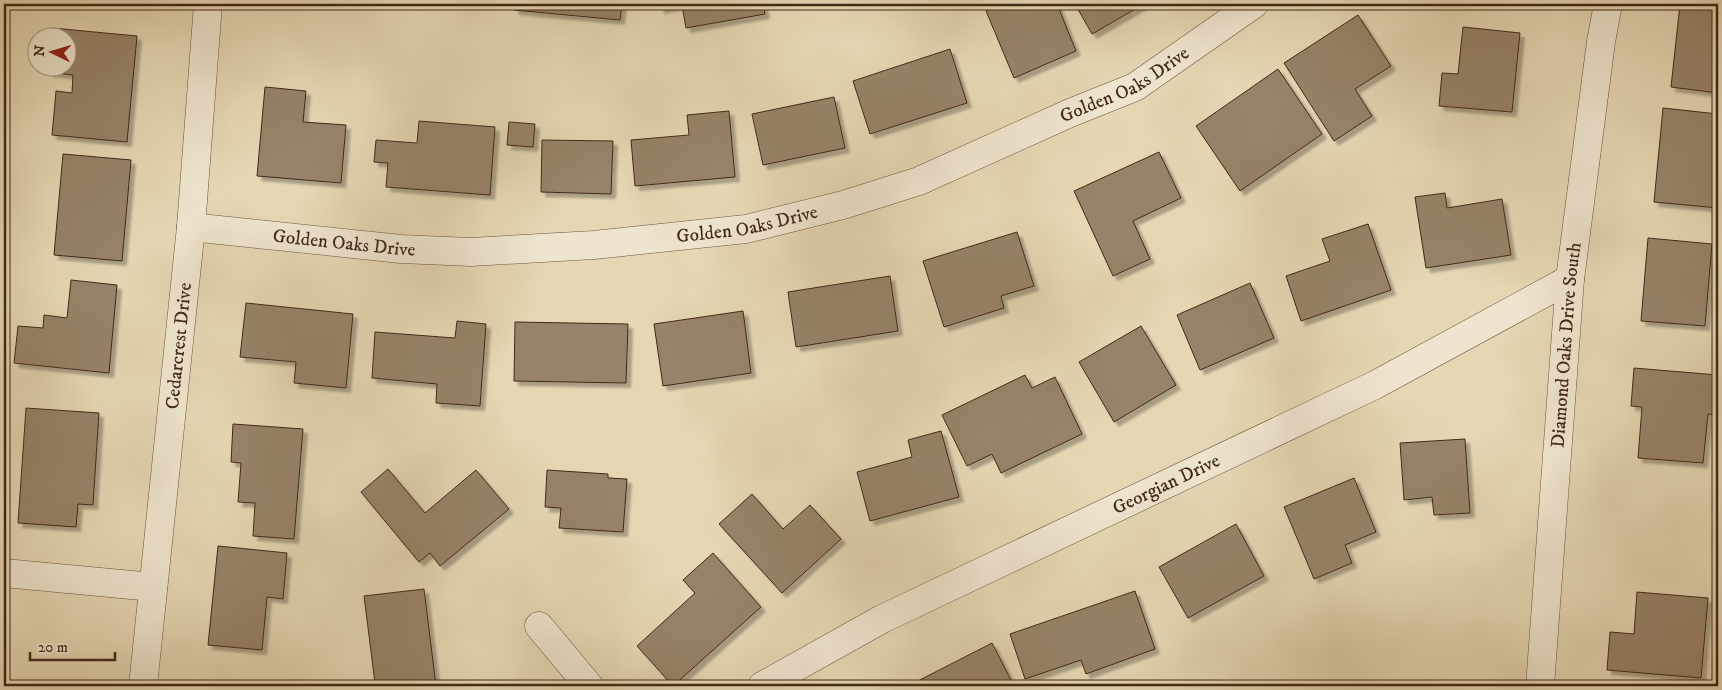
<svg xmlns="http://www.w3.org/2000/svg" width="1722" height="690" viewBox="0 0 1722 690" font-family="'IM FELL DW Pica',serif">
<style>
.building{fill:#978369;stroke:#422817;filter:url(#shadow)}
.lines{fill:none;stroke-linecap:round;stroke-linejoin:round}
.street-casing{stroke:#6b543e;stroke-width:29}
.street{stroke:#eee5ce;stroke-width:28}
.labels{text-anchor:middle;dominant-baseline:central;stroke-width:4;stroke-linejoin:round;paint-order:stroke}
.street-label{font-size:19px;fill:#422817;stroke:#eee5ce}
</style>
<defs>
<filter id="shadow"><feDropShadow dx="4.5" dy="4.5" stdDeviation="1" flood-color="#0004"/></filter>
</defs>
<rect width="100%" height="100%" fill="#e5d7b4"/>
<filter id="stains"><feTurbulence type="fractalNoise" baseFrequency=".004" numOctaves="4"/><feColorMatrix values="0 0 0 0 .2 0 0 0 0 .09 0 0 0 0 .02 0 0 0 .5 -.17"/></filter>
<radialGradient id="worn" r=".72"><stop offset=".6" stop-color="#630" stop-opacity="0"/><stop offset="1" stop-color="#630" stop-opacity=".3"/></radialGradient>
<path class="building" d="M515,4H622L620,20L514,10Z
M659,4H763L765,14L686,28L682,5L660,9Z
M1003,4H1057L1076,51L1014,78L986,11Z
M1075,4H1144L1092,34Z
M1680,4H1718V93L1671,87Z
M1358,15L1391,66L1355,89L1372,116L1334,141L1284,63Z
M1463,27L1520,33L1512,112L1439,106L1442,73L1458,74Z
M52,28L137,36L127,142L52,135L56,91L72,93L73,75L48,72V68H68V38H51Z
M950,49L967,103L870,134L853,81Z
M1278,69L1322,134L1240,191L1196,126Z
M265,87L306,91L303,122L346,125L341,183L257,176Z
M834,97L845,148L763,165L752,114Z
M1663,108L1718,114V208L1654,202Z
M729,111L735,177L635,186L631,140L689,135L687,115Z
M419,121L495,127L490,195L386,187L388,163L374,162L376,140L417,143Z
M509,122L535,124L533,147L507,145Z
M542,140L613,141L611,194L541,192Z
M1159,152L1181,198L1133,221L1150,259L1113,276L1074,191Z
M63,154L131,160L122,261L54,255Z
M1445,193L1447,208L1502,199L1511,255L1426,268L1415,197Z
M1368,224L1391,290L1301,321L1286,276L1330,261L1322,239Z
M1017,232L1034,286L1001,296L1004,308L944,327L923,261Z
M1648,238L1712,244L1705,326L1641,321Z
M890,276L898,331L796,347L788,292Z
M71,280L117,285L109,373L14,363L18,326L43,328L44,315L67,318Z
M1250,283L1274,338L1200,370L1177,315Z
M246,303L353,314L346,388L294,383L296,362L240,357Z
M743,311L751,373L663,386L654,324Z
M457,321L486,324L480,406L436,403L437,384L372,378L375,332L455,338Z
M515,322L628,324L626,383L514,381Z
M1141,326L1176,385L1114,422L1079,362Z
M1634,368L1718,375V415L1708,414L1703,463L1638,458L1642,407L1631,406Z
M1025,375L1032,388L1055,377L1082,434L1001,473L992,454L967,466L942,415Z
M26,408L99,413L93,505L78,504L76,527L18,523Z
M233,424L303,429L294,539L253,536L255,503L238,502L241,463L231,462Z
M941,431L959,497L870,521L857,472L912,457L908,440Z
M1465,439L1470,513L1434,515L1432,497L1404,500L1400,443Z
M388,469L425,513L476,470L509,509L440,566L430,553L419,562L361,492Z
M547,470L608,474V478L627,479L623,532L559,528L561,508L545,507Z
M1354,478L1376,532L1345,545L1352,563L1314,579L1284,507Z
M752,494L783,529L810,505L841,539L782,593L719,524Z
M1236,524L1264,576L1188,618L1159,567Z
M218,546L287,553L283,599L267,597L262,650L208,645Z
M713,553L761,607L673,686L637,646L695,593L683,580Z
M424,589L436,686H347L375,683L364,596Z
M1135,591L1155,649L1086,674L1081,660L1025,679L1010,634Z
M1637,592L1708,598L1701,678L1607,670L1610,632L1634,634Z
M992,643L1014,686H910V685Z
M210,682L264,686H209Z"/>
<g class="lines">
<defs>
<g id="street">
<path id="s1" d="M191,227L401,249L471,252L594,245L746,229L843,205L919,181L1070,113L1135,87L1254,4"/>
<path d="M4,573L153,587"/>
<path d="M539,626L589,686"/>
<path id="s2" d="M143,686L191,227L208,4"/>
<path id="s3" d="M762,686L882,619L1375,385L1570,279"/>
<path id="s4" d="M1540,686L1570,279L1601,42L1608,4"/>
</g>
</defs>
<use href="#street" class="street-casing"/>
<use href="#street" class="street"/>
</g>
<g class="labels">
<g class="street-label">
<text stroke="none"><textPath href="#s1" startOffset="964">Golden Oaks Drive</textPath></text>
<text stroke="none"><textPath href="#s1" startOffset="559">Golden Oaks Drive</textPath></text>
<text stroke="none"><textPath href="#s1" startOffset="154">Golden Oaks Drive</textPath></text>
<text stroke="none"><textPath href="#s4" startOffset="342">Diamond Oaks Drive South</textPath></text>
<text stroke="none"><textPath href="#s2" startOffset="342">Cedarcrest Drive</textPath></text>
<text stroke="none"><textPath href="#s3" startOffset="452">Georgian Drive</textPath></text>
</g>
</g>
<rect width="1722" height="690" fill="none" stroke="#e5d7b4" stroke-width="20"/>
<rect x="5" y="5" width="1712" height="680" fill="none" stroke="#422817" stroke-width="2.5"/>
<rect x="10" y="10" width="1702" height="670" fill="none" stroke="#422817"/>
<g transform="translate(52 52) rotate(275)"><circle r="24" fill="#eee5ce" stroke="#a99985"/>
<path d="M0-4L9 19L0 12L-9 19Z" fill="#8f2418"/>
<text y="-8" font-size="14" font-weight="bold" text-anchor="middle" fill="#422817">N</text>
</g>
<path d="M30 652v8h85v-8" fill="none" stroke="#422817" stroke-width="2.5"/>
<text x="38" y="652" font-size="15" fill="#422817" stroke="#eee5ce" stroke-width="4" paint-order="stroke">20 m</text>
<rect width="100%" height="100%" filter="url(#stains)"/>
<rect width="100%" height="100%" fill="url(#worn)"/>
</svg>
